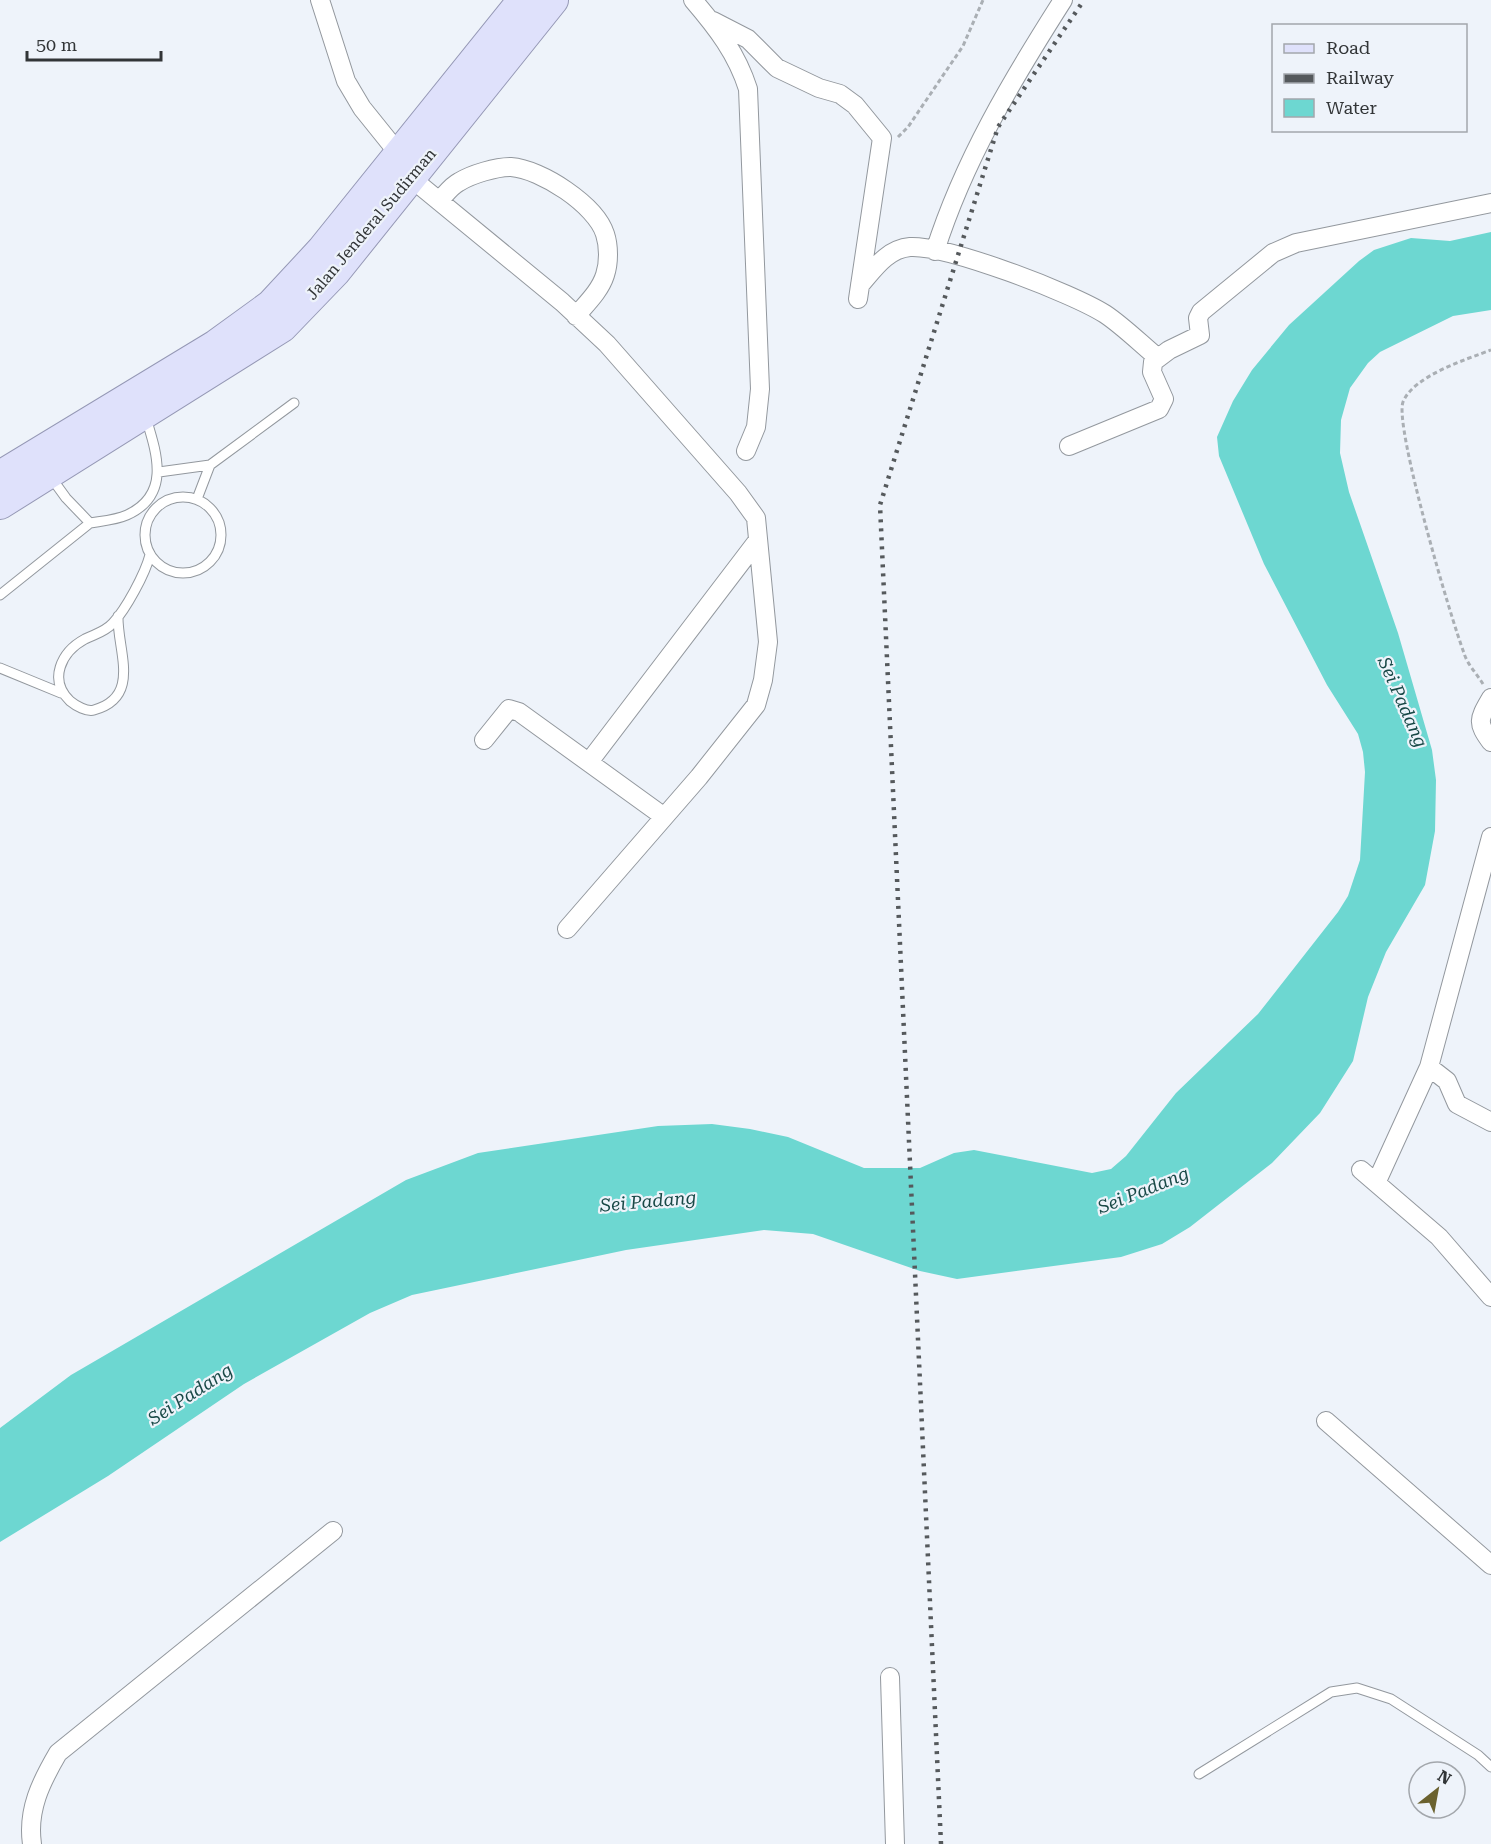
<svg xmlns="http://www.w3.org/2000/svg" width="1491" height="1844" viewBox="0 0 1491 1844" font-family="'Roboto Serif',serif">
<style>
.water{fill:#6dd7d1}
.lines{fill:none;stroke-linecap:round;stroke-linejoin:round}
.service-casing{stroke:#93989e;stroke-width:11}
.minor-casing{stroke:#93989e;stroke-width:20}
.primary-casing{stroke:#9598b5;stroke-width:32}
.path{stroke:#aaafb4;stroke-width:3;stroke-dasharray:4.5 3;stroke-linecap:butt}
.service{stroke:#fff;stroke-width:9}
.minor{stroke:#fff;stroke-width:18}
.primary{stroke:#dfe1fb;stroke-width:30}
.rail{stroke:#55595c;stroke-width:4.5;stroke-dasharray:3 6;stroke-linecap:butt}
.labels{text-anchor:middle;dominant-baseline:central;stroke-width:4.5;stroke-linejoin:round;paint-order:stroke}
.street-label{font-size:16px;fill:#323537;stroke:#eef3fa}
.water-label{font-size:18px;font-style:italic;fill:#194947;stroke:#eef3fa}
</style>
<rect width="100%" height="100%" fill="#eef3fa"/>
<path class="water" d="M1491,232V310L1453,316L1380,352L1368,363L1350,388L1341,420L1340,453L1349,492L1398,633L1432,750L1436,780L1435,831L1425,885L1386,952L1368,997L1353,1061L1320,1113L1272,1163L1190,1227L1162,1244L1121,1257L957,1279L920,1271L813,1234L764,1230L626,1250L412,1295L370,1313L244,1384L108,1476L0,1542V1428L71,1375L406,1180L478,1153L658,1126L712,1124L750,1129L788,1137L864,1168H920L954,1153L974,1150L1092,1173L1111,1169L1126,1156L1176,1093L1258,1014L1338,912L1348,896L1360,860L1365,772L1363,752L1358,734L1327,685L1264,564L1219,456L1217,437L1233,401L1252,370L1289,325L1359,261L1374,250L1411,238L1450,241Z"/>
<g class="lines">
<defs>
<path id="service" d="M159,472L210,465
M50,476L66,498L90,523C102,521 116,520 127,515C171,495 157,454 146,418
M145 535a38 38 0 1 1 76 0a38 38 0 1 1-76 0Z
M197,499L210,465L294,403
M0,595L90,523
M118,616C117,650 142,697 94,710C87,712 76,706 70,701C48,680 61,652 85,639C95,634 105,632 113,623C126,609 145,574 150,555
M0,668L61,693
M1199,1774L1331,1692L1357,1688L1391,1699L1478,1755L1491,1767"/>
<path id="minor" d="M320,0L346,81L362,108L399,154
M693,0C717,28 737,54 748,89L760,389L756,427L746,451
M713,21L748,39L777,68L819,88L840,94L855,105L882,138L858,299
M411,178L562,302L607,344L738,493L756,518L768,642L763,680L756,705L699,777L567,929
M439,201C445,195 451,186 459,182C472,174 496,167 511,167C541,169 596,205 605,234C609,246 609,263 605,275C600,291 586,304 576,316
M935,251C964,160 1012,80 1063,0
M860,285C874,269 887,249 910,247C947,245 1072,293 1105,314C1123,326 1140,343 1158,358
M1069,446L1159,409L1164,399L1152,372L1153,362L1169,350L1200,335L1198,318L1201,312L1273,253L1296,243L1491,203
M1491,698C1479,719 1476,722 1491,742
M484,740L509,709L519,712L663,816
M589,762L758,540
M1429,1067L1447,1081L1457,1104L1491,1122
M1361,1170L1439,1237L1491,1297
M1377,1181L1429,1067L1491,837
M1326,1421L1491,1565
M890,1677L895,1844
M32,1844C27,1810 41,1782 58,1753L333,1531"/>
<path id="primary" d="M0,476L216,345L271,305L322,250L523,0
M0,504L282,327L335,272L553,0"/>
</defs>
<use href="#service" class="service-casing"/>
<use href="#minor" class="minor-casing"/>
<use href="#primary" class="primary-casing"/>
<path class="path" d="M898,137L908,127L963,46L983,0
M1483,684C1477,674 1467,664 1464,653C1451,619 1394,426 1403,402C1413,376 1467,359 1491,350"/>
<use href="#service" class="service"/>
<use href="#minor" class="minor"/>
<use href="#primary" class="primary"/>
<path class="rail" d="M941,1844L880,505L998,127L1084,0"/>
</g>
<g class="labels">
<g class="street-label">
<text transform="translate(371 224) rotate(-50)">Jalan Jenderal Sudirman</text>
</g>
<g class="water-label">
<text transform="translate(1403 702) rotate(66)">Sei Padang</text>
<text transform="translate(1143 1190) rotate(-22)">Sei Padang</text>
<text transform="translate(648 1201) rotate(-5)">Sei Padang</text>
<text transform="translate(190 1394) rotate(-33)">Sei Padang</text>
</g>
</g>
<rect x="1272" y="24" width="195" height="108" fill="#eef3fa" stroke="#a3a7ac" stroke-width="1.5"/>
<rect x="1284" y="44" width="30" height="9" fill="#dfe1fb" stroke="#a3a7ac" stroke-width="1.5"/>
<text x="1326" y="54" font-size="18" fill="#323537">Road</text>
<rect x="1284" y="74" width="30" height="9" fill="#55595c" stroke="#a3a7ac" stroke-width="1.5"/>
<text x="1326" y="84" font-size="18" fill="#323537">Railway</text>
<rect x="1284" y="99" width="30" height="18" fill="#6dd7d1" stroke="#a3a7ac" stroke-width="1.5"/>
<text x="1326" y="114" font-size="18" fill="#323537">Water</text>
<g transform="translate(1437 1790) rotate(31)"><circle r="28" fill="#eef3fa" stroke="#a3a7ac" stroke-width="1.5"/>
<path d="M0-4.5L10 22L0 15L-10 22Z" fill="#6b622f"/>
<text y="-9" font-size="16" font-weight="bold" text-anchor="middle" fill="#323537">N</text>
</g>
<path d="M27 51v9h134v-9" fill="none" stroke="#323537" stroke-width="3"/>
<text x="36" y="51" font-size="18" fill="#323537" stroke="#eef3fa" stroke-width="4.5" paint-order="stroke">50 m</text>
</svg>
